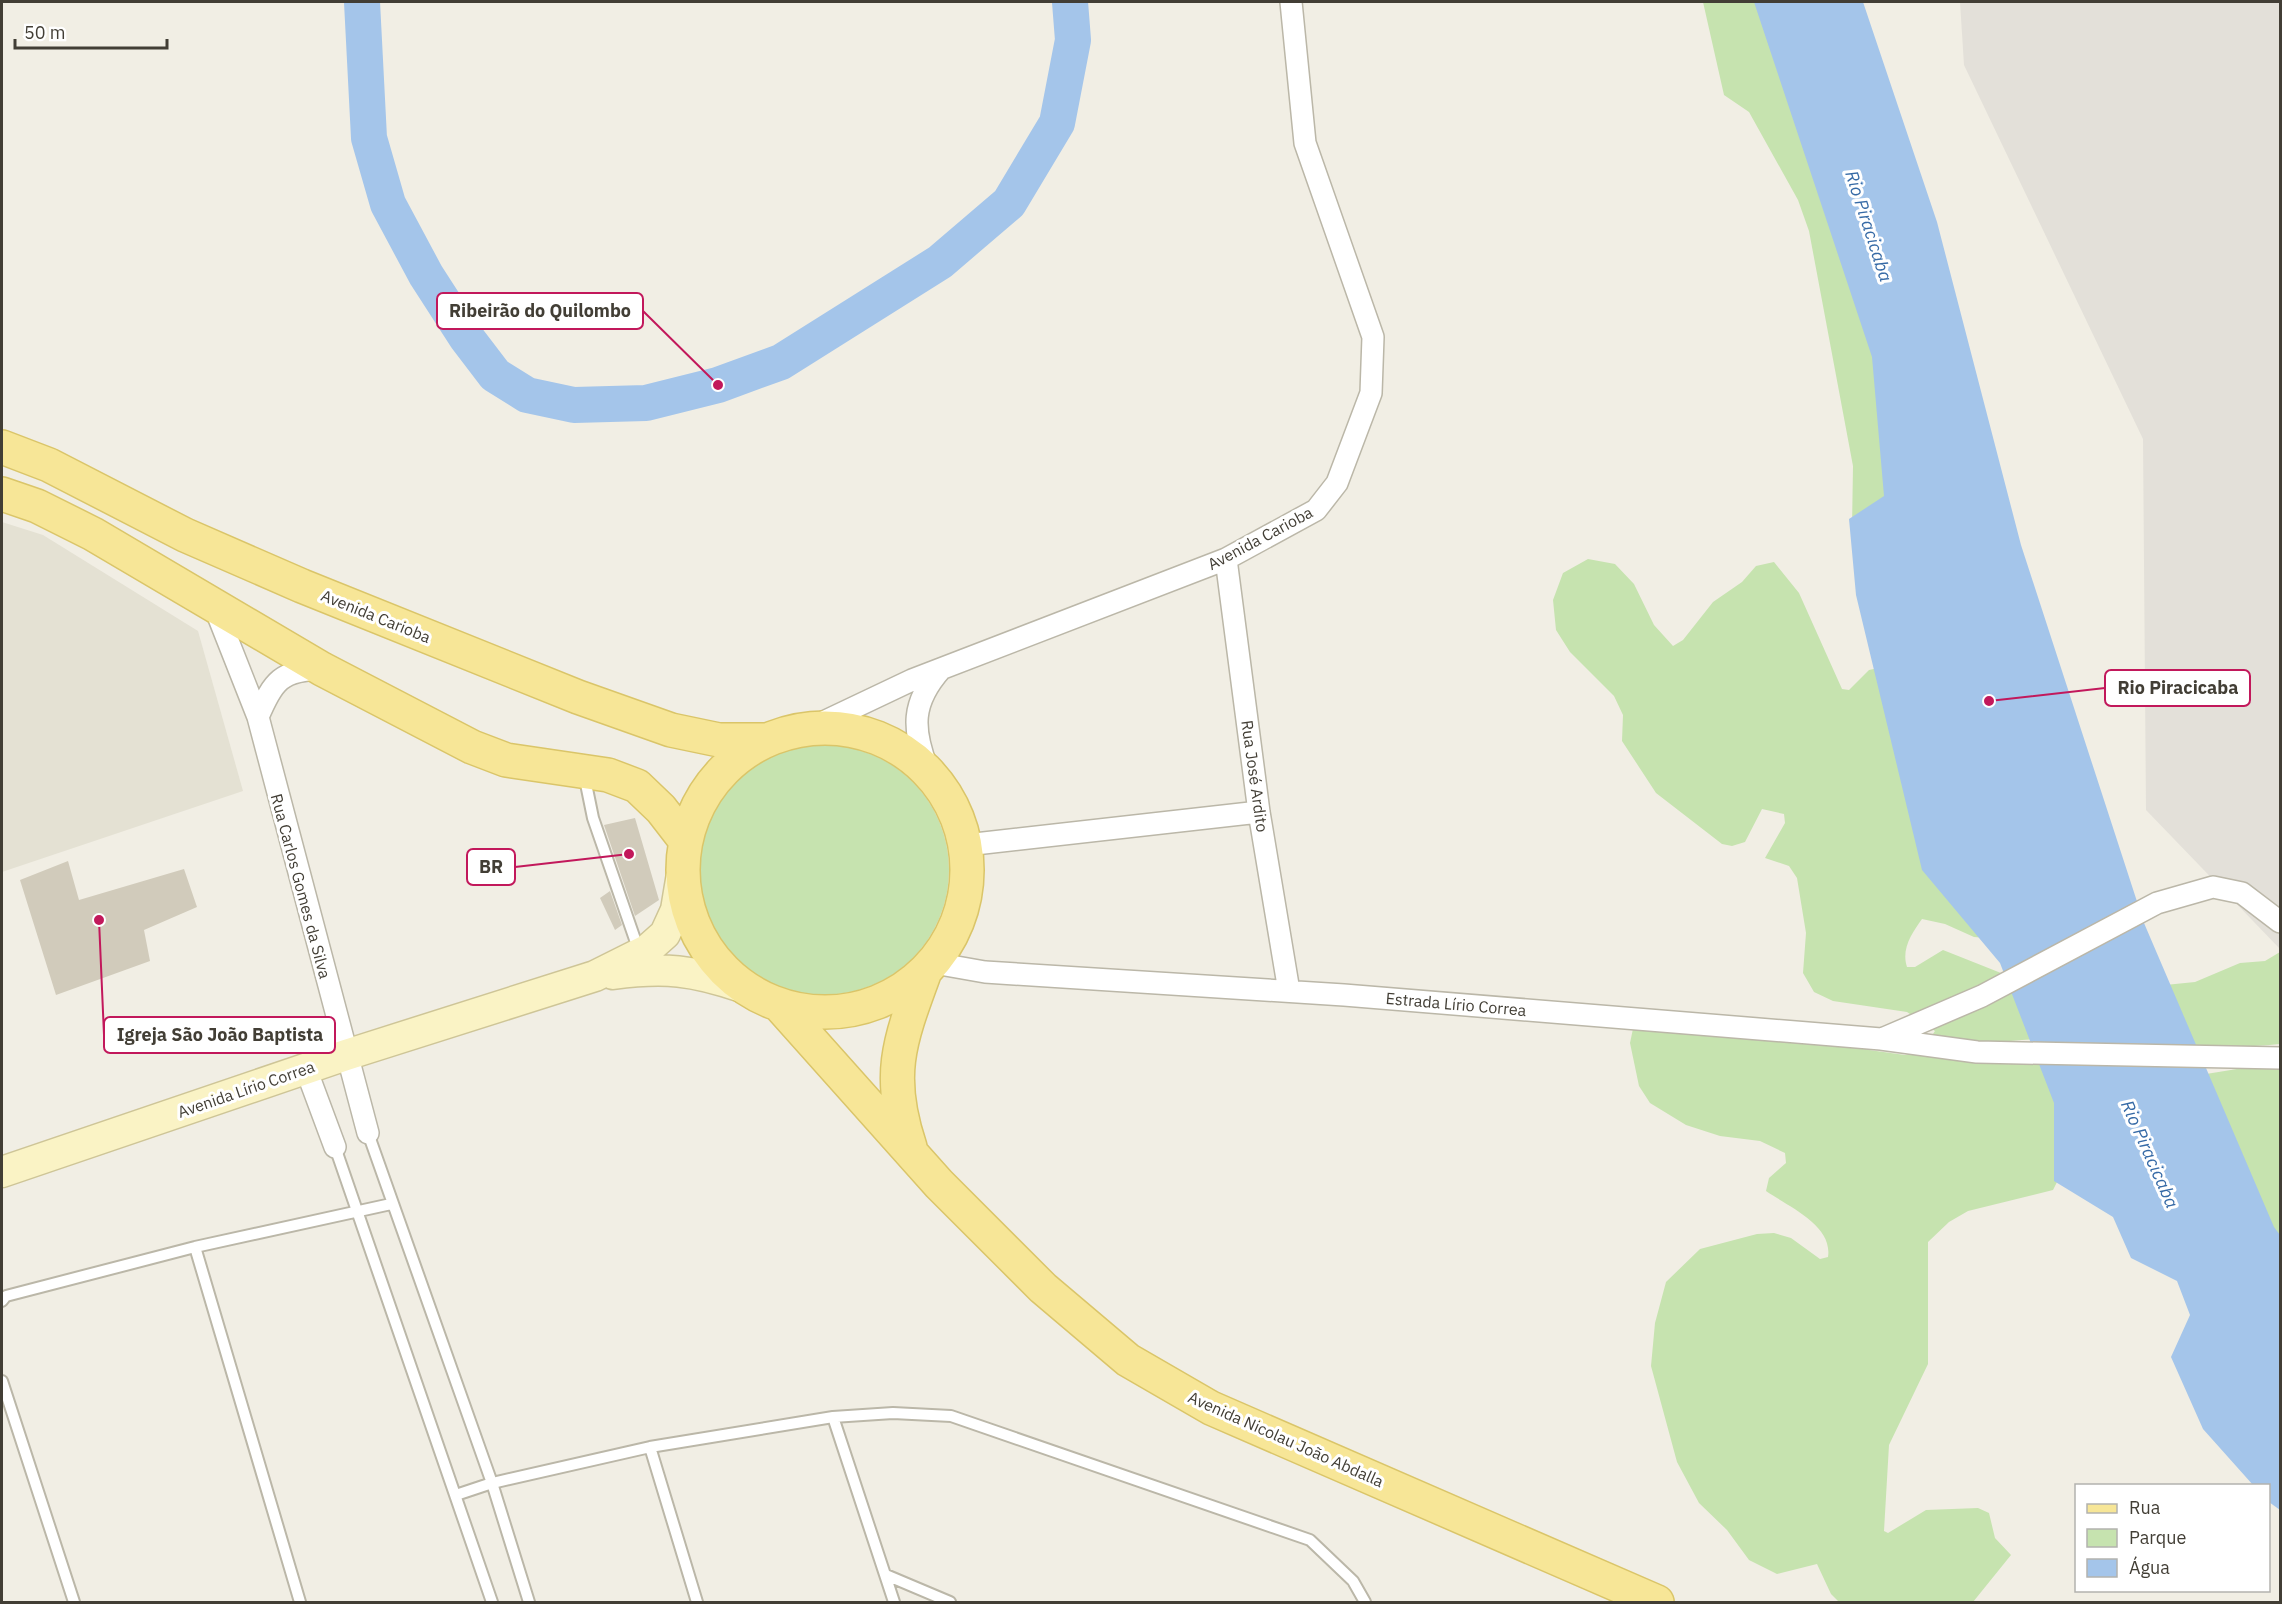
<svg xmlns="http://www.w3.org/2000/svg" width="2282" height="1604" viewBox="0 0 2282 1604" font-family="'IBM Plex Sans',sans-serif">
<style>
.residential{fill:#e4e1d3}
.industrial{fill:#e3e0d9}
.green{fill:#c6e3af}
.water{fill:#a4c5ea}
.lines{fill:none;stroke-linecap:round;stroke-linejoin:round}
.river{stroke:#a4c5ea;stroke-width:36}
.building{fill:#d1cbbb}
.service-casing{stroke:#bbb7a8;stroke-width:14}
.minor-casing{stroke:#bbb7a8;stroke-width:24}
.secondary-casing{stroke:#cec597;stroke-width:33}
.primary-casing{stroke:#dac569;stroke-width:36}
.service{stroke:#fff;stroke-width:10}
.minor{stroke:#fff;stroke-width:21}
.secondary{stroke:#faf3c5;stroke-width:30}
.primary{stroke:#f7e697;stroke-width:33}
.labels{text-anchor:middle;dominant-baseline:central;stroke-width:6;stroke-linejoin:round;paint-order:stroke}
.street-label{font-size:16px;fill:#423e35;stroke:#fff}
.water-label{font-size:18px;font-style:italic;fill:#366aa6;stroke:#fff}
.leader{fill:none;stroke:#c2185b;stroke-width:2}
.callout-dot{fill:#c2185b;stroke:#fff;stroke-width:2}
.callout{fill:#fff;stroke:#c2185b;stroke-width:2}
.callout-label{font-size:18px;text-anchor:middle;font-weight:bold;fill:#423e35}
</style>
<rect width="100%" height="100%" fill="#f1eee4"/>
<path class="residential" d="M2,522L43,535L198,631L243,791L2,872Z"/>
<path class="industrial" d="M1960,2H2280V949L2146,810L2143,439L1964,65Z"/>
<path class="green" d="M1703,2H1765L1806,65L1917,549L1852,528L1853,466L1809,231L1798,200L1749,112L1724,95Z
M1588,559L1615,564L1634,584L1654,625L1673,646L1683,640L1713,602L1742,582L1756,566L1774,562L1799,593L1842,689L1849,690L1869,670L1883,667L1999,939L1974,937L1945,924L1922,919C1912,933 1901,949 1907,967H1915L1943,950L2006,975L2165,985L2195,982L2240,963L2265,961L2280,952V1044C2190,1054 2100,1032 2010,1041L2004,1044L2200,1075L2280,1062V1255L2060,1176L2053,1190L1968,1211L1949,1222L1928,1242V1364L1889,1445L1884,1531L1888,1533L1926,1510L1978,1508L1989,1513L1995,1538L2011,1555L1973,1602H1839L1831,1594L1817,1564L1777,1574L1749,1560L1727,1530L1699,1503L1677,1462L1651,1366L1655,1323L1666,1282L1700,1249L1757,1234L1774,1233L1791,1238L1820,1259L1828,1257C1833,1225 1789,1207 1766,1191L1769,1178L1786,1163L1785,1153L1760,1141L1720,1136L1686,1125L1650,1103L1639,1086L1630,1043L1634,1024L1790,1026L1869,1050L1905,1055L1921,1052L1935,1031L1907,1012L1833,1001L1814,992L1803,973L1806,933L1797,878L1789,866L1765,858L1785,823L1784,814L1762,809L1745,842L1732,846L1722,844L1656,793L1622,741L1623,715L1614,696L1570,652L1556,630L1553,600L1563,573Z
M699 870a125 125 0 1 1 250 0a125 125 0 1 1-250 0Z"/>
<path class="water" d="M1754,2H1863L1937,222L2021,545L2144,923L2274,1227L2280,1235V1510L2269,1502L2268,1486L2253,1485L2203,1429L2171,1357L2190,1315L2177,1281L2131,1258L2113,1217L2054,1181V1103L2000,963L1922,870L1856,595L1849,519L1884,496L1872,357Z"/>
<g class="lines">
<path class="river" d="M362,2L369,138L388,204L426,275L466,337L495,375L527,395L574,405L646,403L718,385L781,362L940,262L1009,203L1057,123L1073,40L1070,2"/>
</g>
<path class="building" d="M635,818L659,900L635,916L604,825Z
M68,861L79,900L184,869L197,907L144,930L150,961L56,995L20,880Z
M610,891L622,925L615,930L600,898Z"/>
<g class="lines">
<defs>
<path id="service" d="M584,774L593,818L639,951
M368,1133L492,1483L529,1602
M335,1147L492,1602
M195,1247L300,1602
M2,1301L6,1296L195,1247L391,1204
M2,1381L74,1602
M833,1417L894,1602
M650,1447L697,1602
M456,1495L492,1483L650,1447L833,1417L893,1413L951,1416L1310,1540L1353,1581L1365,1602
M886,1575L950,1602"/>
<path id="minor" d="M1226,559L1259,812L1289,991
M215,608L258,717L368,1133
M258,717C273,681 281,670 322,669
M813,727L912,680L1226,559L1316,510L1337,483L1371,393L1373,337L1305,143L1291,2
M928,770C912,729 911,703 941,669
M966,845L1259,812
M934,963L985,972L1344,995L1881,1039L1977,1052L2280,1058
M1882,1039L1982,996L2157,903L2213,887L2242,893L2280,922
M306,1069L335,1147"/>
<path id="secondary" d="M613,974C664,967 693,970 742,987
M2,1172L346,1055L595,976L647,950L665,934L676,910L682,874"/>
<path id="primary" d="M2,447L49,465L185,535L302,586L578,697L671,730L719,740H765
M2,494L37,506L93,534L322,669L472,747L506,760L608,775L637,786L661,809L685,840
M683 870a142 142 0 1 1 284 0a142 142 0 1 1-284 0Z
M781,1007L939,1184L1043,1288L1128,1360L1211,1408L1657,1602
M910,1147C886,1076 899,1042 924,974"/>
</defs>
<use href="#service" class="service-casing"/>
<use href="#minor" class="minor-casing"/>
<use href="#secondary" class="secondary-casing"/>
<use href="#primary" class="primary-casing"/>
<use href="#service" class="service"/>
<use href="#minor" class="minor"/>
<use href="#secondary" class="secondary"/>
<use href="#primary" class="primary"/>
</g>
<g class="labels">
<g class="street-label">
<text transform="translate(1260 538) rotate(-28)">Avenida Carioba</text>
<text transform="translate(376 616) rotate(22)">Avenida Carioba</text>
<text transform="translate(1255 776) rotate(82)">Rua José Ardito</text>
<text transform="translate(301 886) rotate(75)">Rua Carlos Gomes da Silva</text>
<text transform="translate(1456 1004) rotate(5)">Estrada Lírio Correa</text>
<text transform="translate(246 1089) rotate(-19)">Avenida Lírio Correa</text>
<text transform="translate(1286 1439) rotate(24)">Avenida Nicolau João Abdalla</text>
</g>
<g class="water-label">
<text transform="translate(1869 226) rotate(72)">Rio Piracicaba</text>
<text transform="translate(2150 1154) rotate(66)">Rio Piracicaba</text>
</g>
</g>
<path class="leader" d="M718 385L643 311M1989 701L2105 688M629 854L515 867M99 920L104 1035"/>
<g class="callout-dot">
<circle cx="718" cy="385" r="6"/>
<circle cx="1989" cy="701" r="6"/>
<circle cx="629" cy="854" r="6"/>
<circle cx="99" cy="920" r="6"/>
</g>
<g class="callout">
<rect x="437" y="293" width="206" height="36" rx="6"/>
<rect x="2105" y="670" width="145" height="36" rx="6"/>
<rect x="467" y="849" width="48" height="36" rx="6"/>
<rect x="104" y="1017" width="231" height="36" rx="6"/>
</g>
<g class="callout-label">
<text x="540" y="317">Ribeirão do Quilombo</text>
<text x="2178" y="694">Rio Piracicaba</text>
<text x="491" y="873">BR</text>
<text x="220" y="1041">Igreja São João Baptista</text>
</g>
<rect width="2282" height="1604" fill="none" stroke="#423e35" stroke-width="6"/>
<rect x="2075" y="1484" width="195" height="108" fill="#ffffff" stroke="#b3b2ae" stroke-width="1.5"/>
<rect x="2087" y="1504" width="30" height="9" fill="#f7e697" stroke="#b3b2ae" stroke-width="1.5"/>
<text x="2129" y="1514" font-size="18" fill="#423e35">Rua</text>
<rect x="2087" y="1529" width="30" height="18" fill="#c6e3af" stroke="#b3b2ae" stroke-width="1.5"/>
<text x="2129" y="1544" font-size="18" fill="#423e35">Parque</text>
<rect x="2087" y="1559" width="30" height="18" fill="#a4c5ea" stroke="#b3b2ae" stroke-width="1.5"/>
<text x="2129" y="1574" font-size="18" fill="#423e35">Água</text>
<path d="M15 39v9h152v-9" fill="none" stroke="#423e35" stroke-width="3"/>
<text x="24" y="39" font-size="18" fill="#423e35" stroke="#ffffff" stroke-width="4.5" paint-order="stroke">50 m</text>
</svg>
